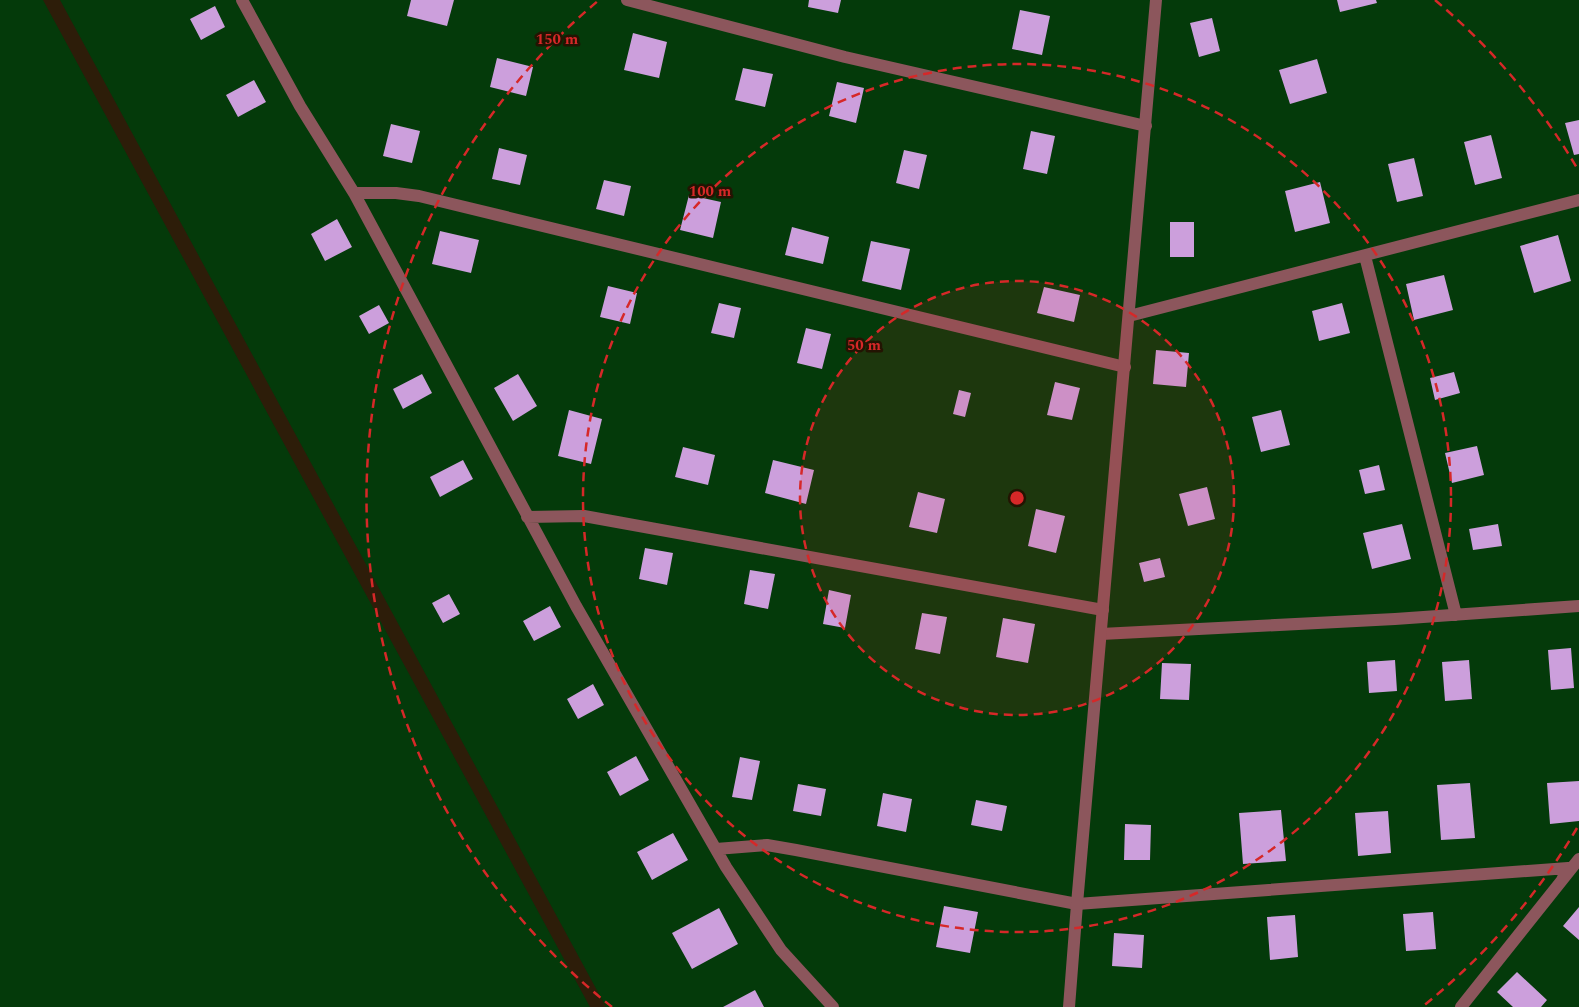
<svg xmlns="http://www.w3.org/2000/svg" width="1579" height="1007" viewBox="0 0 1579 1007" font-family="Spectral,serif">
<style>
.green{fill:#043a0a}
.building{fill:#cc9fdc}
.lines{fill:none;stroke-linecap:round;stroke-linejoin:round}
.lane{stroke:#8c565c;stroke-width:12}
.street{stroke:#8c565c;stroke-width:12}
.ring{fill:none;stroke:#d62828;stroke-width:2.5;stroke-dasharray:9 6}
.centre{fill:#d62828;stroke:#231402;stroke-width:2.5}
.ring-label{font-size:15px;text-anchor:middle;font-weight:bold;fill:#d62828;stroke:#231402;stroke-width:5;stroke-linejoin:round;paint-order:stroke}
</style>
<rect width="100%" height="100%" fill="#2d1d09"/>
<path class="green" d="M0,0H43L590,1007H0Z
M60,0H1579V1007H606Z"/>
<path class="building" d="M411,0H454L447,26L407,16Z
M809,0H841L838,13L808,7Z
M1337,0H1376L1377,3L1340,12Z
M215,6L225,27L201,40L190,19Z
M1020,10L1050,16L1042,55L1012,49Z
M1212,18L1220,51L1199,57L1190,23Z
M633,33L667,42L659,78L624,70Z
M497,58L533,67L526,96L490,87Z
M1317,59L1327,93L1290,104L1279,70Z
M743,68L773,74L765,107L735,100Z
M254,80L266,102L238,117L226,95Z
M837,82L864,88L856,123L829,116Z
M1579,120V154L1574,155L1565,123Z
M391,124L420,131L412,163L383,156Z
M1031,131L1055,136L1047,174L1023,169Z
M1491,135L1502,178L1475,185L1464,142Z
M499,148L527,155L520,185L492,179Z
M904,150L927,155L919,189L896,183Z
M1414,158L1423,196L1397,202L1388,164Z
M604,180L631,186L624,216L596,209Z
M1320,182L1330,223L1295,232L1285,191Z
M689,195L721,202L713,238L680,230Z
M337,219L352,247L325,261L311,234Z
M1170,222H1194V257H1170Z
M792,227L829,237L823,264L785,255Z
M440,231L479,240L471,273L432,264Z
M1558,235L1571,281L1534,293L1520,246Z
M871,241L910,249L901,290L862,281Z
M1444,275L1453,310L1414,320L1406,284Z
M608,286L637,293L630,324L600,317Z
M1044,287L1080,295L1074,322L1037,313Z
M719,303L741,308L734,338L711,333Z
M1342,303L1350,333L1319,341L1312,311Z
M379,305L389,323L369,334L359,316Z
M806,328L831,334L822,369L797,363Z
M1156,350L1189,353L1186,387L1153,384Z
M1454,372L1460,393L1435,400L1430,378Z
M422,374L432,393L403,409L393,389Z
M518,374L537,406L513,421L494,388Z
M1055,382L1080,388L1072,420L1047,415Z
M959,390L971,393L965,417L953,414Z
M569,410L602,419L591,464L558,456Z
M1281,410L1290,445L1261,452L1252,417Z
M1477,446L1484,475L1452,483L1445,453Z
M683,447L715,455L708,485L675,477Z
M463,460L473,479L440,497L430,477Z
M773,460L814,470L806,504L765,493Z
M1379,465L1385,490L1365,494L1359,470Z
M1207,487L1215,519L1188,526L1179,494Z
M918,492L945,499L937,533L909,527Z
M1036,509L1065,516L1056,553L1028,546Z
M1402,524L1411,559L1372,569L1363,533Z
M1498,524L1502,546L1473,550L1469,529Z
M645,548L673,553L667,585L639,579Z
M1160,558L1165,577L1144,582L1139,563Z
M750,570L775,574L768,609L744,604Z
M829,590L851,595L845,628L823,624Z
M449,594L460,614L443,623L432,603Z
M550,606L561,627L534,641L523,621Z
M922,613L947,617L940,654L915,649Z
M1003,618L1035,624L1028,663L996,657Z
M1571,648L1574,688L1551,690L1548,650Z
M1395,660L1397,691L1369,693L1367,662Z
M1469,660L1472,699L1445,701L1442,662Z
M1162,663L1191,664L1189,700L1160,699Z
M593,684L604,705L578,719L567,699Z
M636,756L649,780L620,796L607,772Z
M740,757L760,761L752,800L732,797Z
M1579,781V821L1550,824L1547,783Z
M1470,783L1475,838L1441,840L1437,785Z
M798,784L826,789L821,816L793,811Z
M883,793L912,799L906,832L877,826Z
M976,800L1007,806L1002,831L971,825Z
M1281,810L1286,861L1243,864L1239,813Z
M1388,811L1391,853L1358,856L1355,813Z
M1125,824L1151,825L1150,860H1124Z
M673,833L688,860L652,880L637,852Z
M944,906L978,912L970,953L936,947Z
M1579,907V940L1563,926Z
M719,908L738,944L692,969L672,933Z
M1433,912L1436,949L1406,951L1403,914Z
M1295,915L1298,957L1270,960L1267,917Z
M1114,933L1144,935L1142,968L1112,966Z
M1517,972L1547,1000L1541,1007H1513L1497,992Z
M755,990L764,1007H723Z"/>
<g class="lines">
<path class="lane" d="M242,0L300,106L354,193L576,606L726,867L781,950L833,1007
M627,0L845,57L1146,126
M354,193H396L419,196L1125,367
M1365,256L1456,615
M1129,316L1579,200
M527,517L584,516L1103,610
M1101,634L1395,619L1579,606
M716,849L767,845L796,850L1077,904L1568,868L1562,880
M1461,1007L1579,859"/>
<path class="street" d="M1069,1007L1077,904L1156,0"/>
</g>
<circle cx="1017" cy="498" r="217" fill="#d62828" fill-opacity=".12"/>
<g class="ring">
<circle cx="1017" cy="498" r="217"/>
<circle cx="1017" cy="498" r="434"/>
<path d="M1577 828A650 650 0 0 1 1422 1007M612 1007A650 650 0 0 1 599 0M1435 0A650 650 0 0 1 1577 168"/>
</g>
<circle cx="1017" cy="498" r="8" class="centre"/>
<g class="ring-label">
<text x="557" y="44">150 m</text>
<text x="710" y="196">100 m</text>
<text x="864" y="350">50 m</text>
</g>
</svg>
